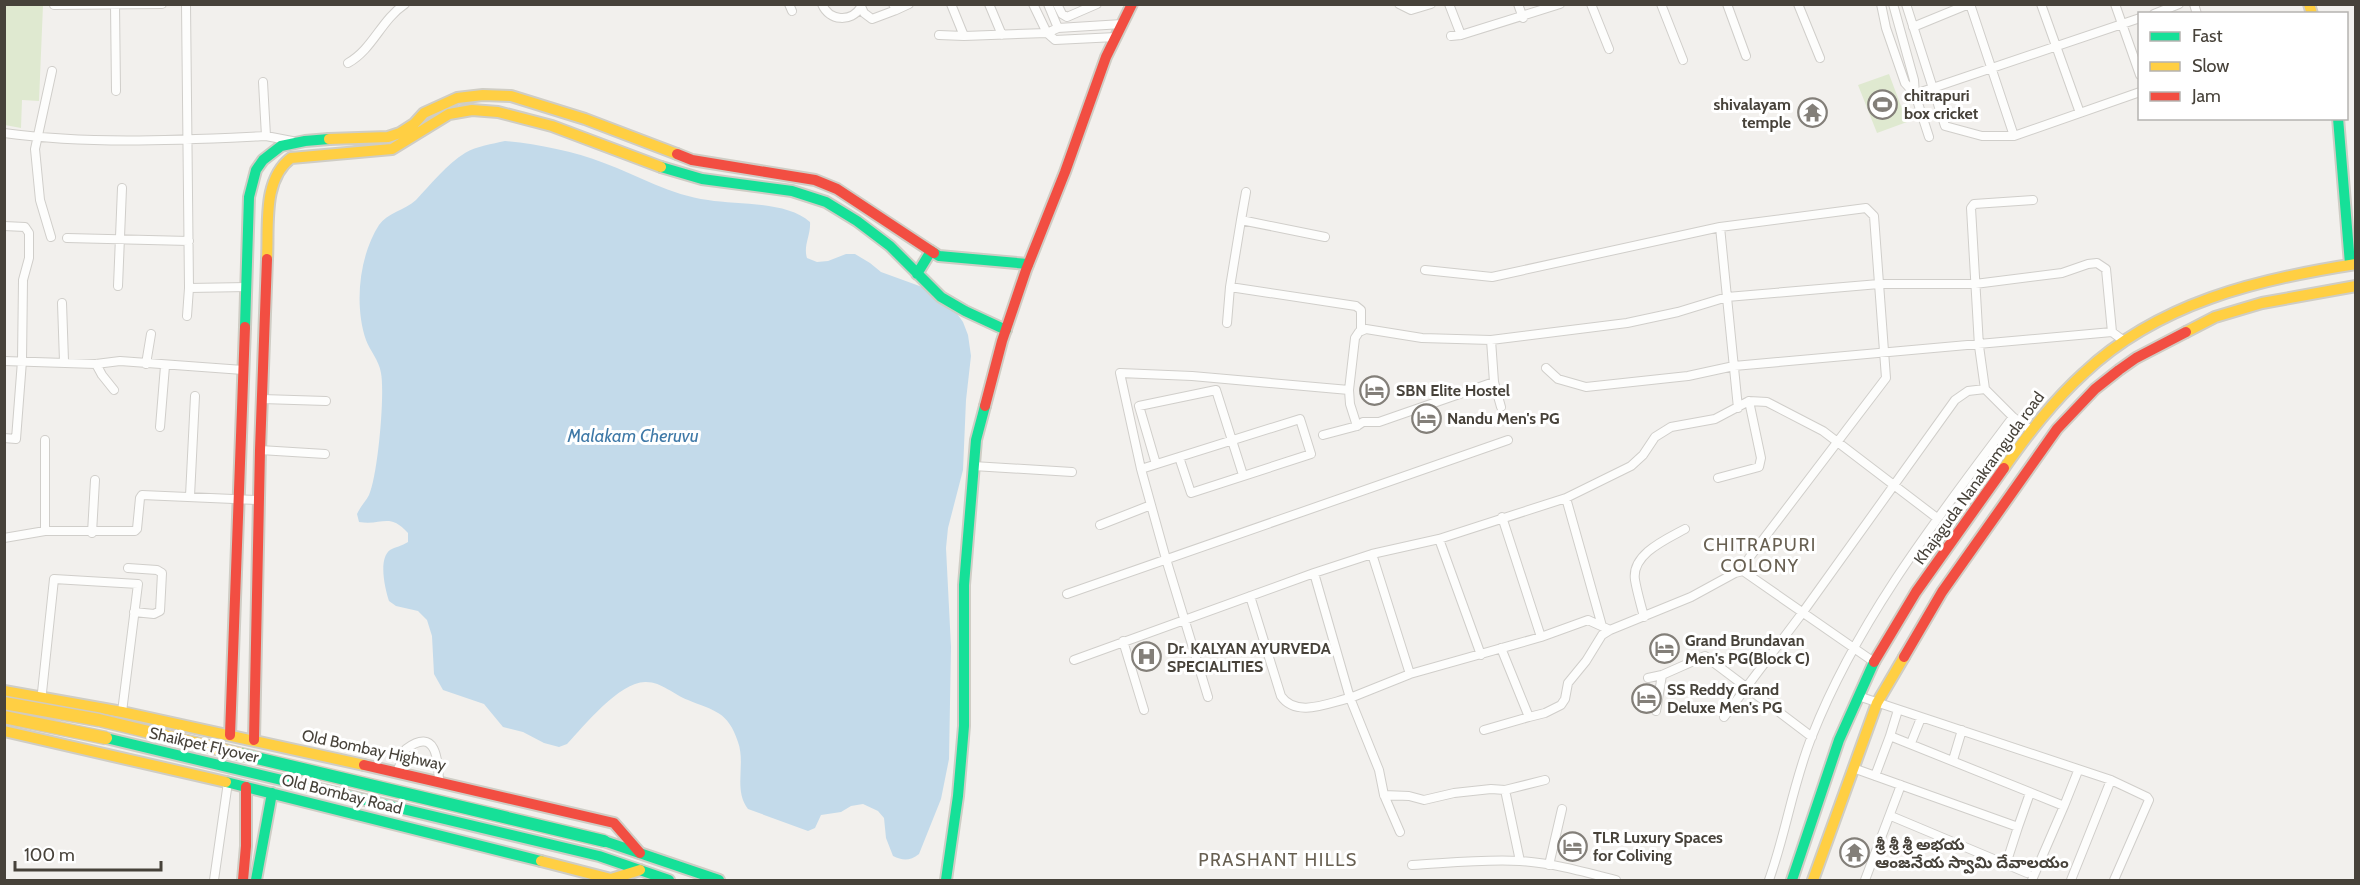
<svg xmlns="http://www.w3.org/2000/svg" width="2360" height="885" viewBox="0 0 2360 885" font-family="Cabin,'Noto Sans Telugu',sans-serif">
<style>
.green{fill:#dfe9d0}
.water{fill:#c3daea}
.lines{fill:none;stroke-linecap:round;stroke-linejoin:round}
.street-casing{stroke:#d0ceca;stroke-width:10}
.fast-casing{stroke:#cfcdc5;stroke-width:14}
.slow-casing{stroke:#cfcdc5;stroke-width:14}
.jam-casing{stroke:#cfcdc5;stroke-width:14}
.street{stroke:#fdfdfc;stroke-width:8}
.fast{stroke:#16e098;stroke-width:10}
.slow{stroke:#ffcf43;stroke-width:10}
.jam{stroke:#f24e42;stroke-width:10}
.fast-bridge-casing{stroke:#d2cbbd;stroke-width:15;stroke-linecap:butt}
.slow-bridge-casing{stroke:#d2cbbd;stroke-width:15;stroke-linecap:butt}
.fast-bridge{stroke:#16e098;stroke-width:12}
.slow-bridge{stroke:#ffcf43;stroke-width:12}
.labels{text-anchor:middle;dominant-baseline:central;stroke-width:6;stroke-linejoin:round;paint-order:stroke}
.poi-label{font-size:16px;font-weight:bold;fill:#47423a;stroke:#fff;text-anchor:start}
.street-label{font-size:16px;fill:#47423a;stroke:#fff}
.water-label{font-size:18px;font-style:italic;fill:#3f79a7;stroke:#fff}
.neighbourhood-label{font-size:18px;letter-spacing:1.5px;fill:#686052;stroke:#fff}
</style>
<rect width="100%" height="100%" fill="#f2f0ed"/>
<path class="green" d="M4,5H43L39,101L22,100L21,128L5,125Z
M1889,74L1907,122L1877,133L1858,85Z"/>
<path class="water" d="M505,141C537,144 573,151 604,163C639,176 670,195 708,200C738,205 786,201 810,222C811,235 803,246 807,258L817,262L828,261L846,254H855L870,263L881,272L925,288L951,305L963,322L968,335L971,356L966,400L963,470L948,528L946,548L951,647L949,759L941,799L919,854C910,861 903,861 893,856L886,838L884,818L878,811L863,804L851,806L841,812L821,815L815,828L808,831L748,809C733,790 746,764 738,742C728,711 714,711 688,700C674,695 662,682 646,682C620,681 584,726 567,744L559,747L544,743L523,732L503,727L484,704L443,690L434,674L432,636L427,620L418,611L396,606L389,601C385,589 378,559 390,550C395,547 402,546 408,542V533C389,512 382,526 359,522L357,514C360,507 366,501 369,495C378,475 385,394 381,373C379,360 370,351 366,340C354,305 359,256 379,225C387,213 405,210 416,200C431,184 447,164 465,153C477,146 492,144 505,141Z"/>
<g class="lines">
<defs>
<path id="street" d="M115,4L116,91
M186,4L189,288L187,316
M789,4L792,11
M822,4C829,21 851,23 861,7
M860,4L864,13L872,19L896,10
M893,4L896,10L909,4
M951,4L964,36L1047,33L1058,28L1122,24
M989,4L1002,35
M1033,4L1047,33L1055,40L1116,37
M1048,4L1058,28
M1057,4L1062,14L1067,17L1097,4
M1399,4L1411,10L1431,4
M1449,4L1461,35
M1518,4L1523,18
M1591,4L1609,49
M1661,4L1683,60
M1727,4L1746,56
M1798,4L1820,58
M1881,4L1886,28L1905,83L1915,94L1929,137
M1893,4L1914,80L1915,94
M1906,4L1945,126L1982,136H2014L2140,92
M1970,4L2014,136
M2041,4L2080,113
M2115,4L2140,75
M2194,4L2197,14
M54,5L162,4
M2154,14L2179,4
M1913,27L1969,4
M939,35L964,36
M1451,36L1461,35L1560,4
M348,63C373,49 381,20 405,4
M263,82L266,136L292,141
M1915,94L2140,18
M4,133C92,145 179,140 266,136
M1241,220L1246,192
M4,226L25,227L29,233V258L23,280L22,361L16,439L4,438
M1720,227L1738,408
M51,237L40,200L35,149L52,71
M1325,237L1241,220L1230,287L1356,306L1361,310V331
M67,238L189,241
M1425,270L1492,277L1720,227L1866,208L1874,216L1886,378L1749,558L1743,571
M118,286L122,188
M189,288L247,287
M62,303L64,361
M1227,323L1230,287
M1491,340L1494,382L1501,407
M4,361L96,364L120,361L243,370
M96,364L102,375L114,390
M146,364L151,334
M1546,368L1558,379L1586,387L1688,376L1734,366L2112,332L2124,341
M1494,382L1379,422H1363L1357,426L1350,404L1349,390L1355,338L1359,332L1366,329L1422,338L1491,340L1627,323L1678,312L1727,297L1879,284H1975L2062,273L2088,264L2097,263L2106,269L2112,332
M262,399L326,401
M160,427L165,366
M2031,430L2013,417L1985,389L1979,346L1971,208L1974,204L2033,200
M1323,435L1357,426
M260,450L325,454
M1156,464L1139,406L1216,390L1243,475
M973,466L1072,472
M1141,469L1300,419L1311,454L1191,493L1179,457
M1718,478L1759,467L1761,458L1749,401
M190,496L195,396
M1566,498L1602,626
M1502,517L1541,637
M1100,525L1151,505
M45,531V440
M92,533L95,480
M4,538L45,531H135L137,529L140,498L142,495L258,500
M1439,539L1481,655
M1372,554L1410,674
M128,568L157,570L162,573L160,611L154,614L134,612
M1067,594L1508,440
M1250,596L1281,696C1296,718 1328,703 1350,698L1314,573
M1644,617C1641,605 1637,592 1635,580C1631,554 1667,539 1685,529
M1123,641L1144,710
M1501,648L1529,717L1545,713L1561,705L1565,699L1568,683L1586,661L1602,635L1610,630
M1074,660L1314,573L1372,554L1439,539L1566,498L1631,466L1643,455L1655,437L1671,427L1715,419L1749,401L1767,402L1823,431L1937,518
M1648,678L1662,675L1705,656L1812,737
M1858,696L2111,780L2147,797L2149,800L2114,880
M1208,697L1166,559L1141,469L1120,373L1192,376L1349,390
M41,702L54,579L138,584L122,712
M1656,711L1662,675
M1724,717L1803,612L1955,400L1968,391L1985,389
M1484,730L1529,717
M1890,736L1898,710
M1911,743L1921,718
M1953,760L1962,730
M1853,768L2018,827L2030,793
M397,772L406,749C436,727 438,759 439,780
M1875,776L1890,736L2064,806L2078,771
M1505,790L1545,780
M1384,795L1409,796L1424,800L1454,793L1491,789L1505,790L1520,861
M1891,816L2027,873
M1400,832L1384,795L1379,770L1350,698L1410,674L1541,637L1588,620L1610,630L1691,597L1735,573L1743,571L1874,662
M2006,864L2018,827
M1412,865C1448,863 1484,859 1520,861C1553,863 1585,872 1616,880
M1549,865L1562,809
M214,880L228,782
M1769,880C1786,833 1793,783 1812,736C1858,619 1938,517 2013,417
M1865,880L1901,785
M2032,880L2064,806
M2071,880L2111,780"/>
<path id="fast" d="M2338,118L2350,264
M661,167L702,179L792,191L826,202L857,221L890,246L941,297L965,311L1006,330
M934,253L939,256L1028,264
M917,274L931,251
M245,327L249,197L256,170L263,160L281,146L305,141L329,139
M106,738L599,856L669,880
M226,782L541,861
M604,841L719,880
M256,880L272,793
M946,880L958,796L964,726V585L976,440L985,406
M1792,880L1839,740L1874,662"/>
<path id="slow" d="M2309,4L2312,14
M329,139L388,137L400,133L414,124L424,113L457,98L483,95L511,96L585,119L677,154
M267,259C269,226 262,180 291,158L392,149L449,114L472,110L498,112L552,126L661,167
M2186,332L2215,317L2262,303L2356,286
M2004,468C2028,434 2053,401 2084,373C2158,303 2258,279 2356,264
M4,691L122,712L364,765
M4,731L226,782
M541,861L611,879L640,870
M1813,880L1877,703L1904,657"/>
<path id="jam" d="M677,154L692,160L815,180L837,189L934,253
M985,406L1002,341L1026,270L1065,172L1106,57L1132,4
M1904,657L1942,592L2057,429L2095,389L2119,370L2136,358L2186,332
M1874,662L1916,592L2004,468
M230,735L245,327
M254,740L260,450L267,259
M364,765L614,823L640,853
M243,880L246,846V787"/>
</defs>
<use href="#street" class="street-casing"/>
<use href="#fast" class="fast-casing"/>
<use href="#slow" class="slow-casing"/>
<use href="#jam" class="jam-casing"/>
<use href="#street" class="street"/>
<use href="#fast" class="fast"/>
<use href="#slow" class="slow"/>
<use href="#jam" class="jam"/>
<defs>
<path id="fast-bridge" d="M240,754L604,841"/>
<path id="slow-bridge" d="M4,703L99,720L240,754
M4,717L106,738"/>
</defs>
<use href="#fast-bridge" class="fast-bridge-casing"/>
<use href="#slow-bridge" class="slow-bridge-casing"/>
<use href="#fast-bridge" class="fast-bridge"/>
<use href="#slow-bridge" class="slow-bridge"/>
</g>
<defs>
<symbol id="stadium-ring" viewBox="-11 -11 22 22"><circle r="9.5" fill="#fff" stroke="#837f79" stroke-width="1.5"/><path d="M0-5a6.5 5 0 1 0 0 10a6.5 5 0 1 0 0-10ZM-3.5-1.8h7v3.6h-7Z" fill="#837f79"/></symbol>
<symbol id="temple-ring" viewBox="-11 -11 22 22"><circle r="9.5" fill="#fff" stroke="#837f79" stroke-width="1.5"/><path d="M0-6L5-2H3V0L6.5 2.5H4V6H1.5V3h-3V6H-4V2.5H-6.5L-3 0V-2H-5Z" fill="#837f79"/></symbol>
<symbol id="hotel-ring" viewBox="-11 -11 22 22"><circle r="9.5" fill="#fff" stroke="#837f79" stroke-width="1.5"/><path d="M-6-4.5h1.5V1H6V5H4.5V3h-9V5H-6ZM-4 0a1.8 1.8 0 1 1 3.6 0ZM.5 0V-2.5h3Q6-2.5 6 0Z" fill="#837f79"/></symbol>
<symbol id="hospital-ring" viewBox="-11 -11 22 22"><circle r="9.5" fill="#fff" stroke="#837f79" stroke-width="1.5"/><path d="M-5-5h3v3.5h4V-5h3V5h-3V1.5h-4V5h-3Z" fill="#837f79"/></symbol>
</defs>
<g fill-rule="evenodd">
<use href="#stadium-ring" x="1866" y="88" width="33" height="33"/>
<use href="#temple-ring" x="1796" y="96" width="33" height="33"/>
<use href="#hotel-ring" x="1358" y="374" width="33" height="33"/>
<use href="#hotel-ring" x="1410" y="402" width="33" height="33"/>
<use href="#hotel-ring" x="1648" y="632" width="33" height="33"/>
<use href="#hospital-ring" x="1130" y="640" width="33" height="33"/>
<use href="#hotel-ring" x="1630" y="682" width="33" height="33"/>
<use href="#hotel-ring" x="1556" y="830" width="33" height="33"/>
<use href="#temple-ring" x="1838" y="836" width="33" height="33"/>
</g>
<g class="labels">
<g class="poi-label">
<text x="1904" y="95">chitrapuri<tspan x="1904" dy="18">box cricket</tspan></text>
<text x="1791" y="104" text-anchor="end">shivalayam<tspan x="1791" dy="18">temple</tspan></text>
<text x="1396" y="390">SBN Elite Hostel</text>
<text x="1447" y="418">Nandu Men's PG</text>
<text x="1685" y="640">Grand Brundavan<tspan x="1685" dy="18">Men's PG(Block C)</tspan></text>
<text x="1167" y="648">Dr. KALYAN AYURVEDA<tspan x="1167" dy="18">SPECIALITIES</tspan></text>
<text x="1667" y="689">SS Reddy Grand<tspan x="1667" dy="18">Deluxe Men's PG</tspan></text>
<text x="1593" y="837">TLR Luxury Spaces<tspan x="1593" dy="18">for Coliving</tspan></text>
<text x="1875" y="844">శ్రీ శ్రీ శ్రీ అభయ<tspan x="1875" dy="18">ఆంజనేయ స్వామి దేవాలయం</tspan></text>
</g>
<g class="street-label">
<text transform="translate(1979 478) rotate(-54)">Khajaguda Nanakramguda road</text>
<text transform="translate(204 745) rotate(13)">Shaikpet Flyover</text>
<text transform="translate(374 750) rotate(12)">Old Bombay Highway</text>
<text transform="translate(342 794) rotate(14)">Old Bombay Road</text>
</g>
<g class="water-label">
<text x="633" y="436">Malakam Cheruvu</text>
</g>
<g class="neighbourhood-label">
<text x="1760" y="545">CHITRAPURI<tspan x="1760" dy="21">COLONY</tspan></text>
<text x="1278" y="860">PRASHANT HILLS</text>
</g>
</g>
<rect width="2360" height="885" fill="none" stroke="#47423a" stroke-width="12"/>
<rect x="2138" y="12" width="210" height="108" fill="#ffffff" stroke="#b5b3b0" stroke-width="1.5"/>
<rect x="2150" y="32" width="30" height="9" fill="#16e098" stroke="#b5b3b0" stroke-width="1.5"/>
<text x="2192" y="42" font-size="18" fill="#47423a">Fast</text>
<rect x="2150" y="62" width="30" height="9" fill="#ffcf43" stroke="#b5b3b0" stroke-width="1.5"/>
<text x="2192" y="72" font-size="18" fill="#47423a">Slow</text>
<rect x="2150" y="92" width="30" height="9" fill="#f24e42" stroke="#b5b3b0" stroke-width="1.5"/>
<text x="2192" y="102" font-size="18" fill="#47423a">Jam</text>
<path d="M15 861v9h146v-9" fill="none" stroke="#47423a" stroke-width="3"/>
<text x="24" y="861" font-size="18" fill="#47423a" stroke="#ffffff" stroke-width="4.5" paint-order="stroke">100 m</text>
</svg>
